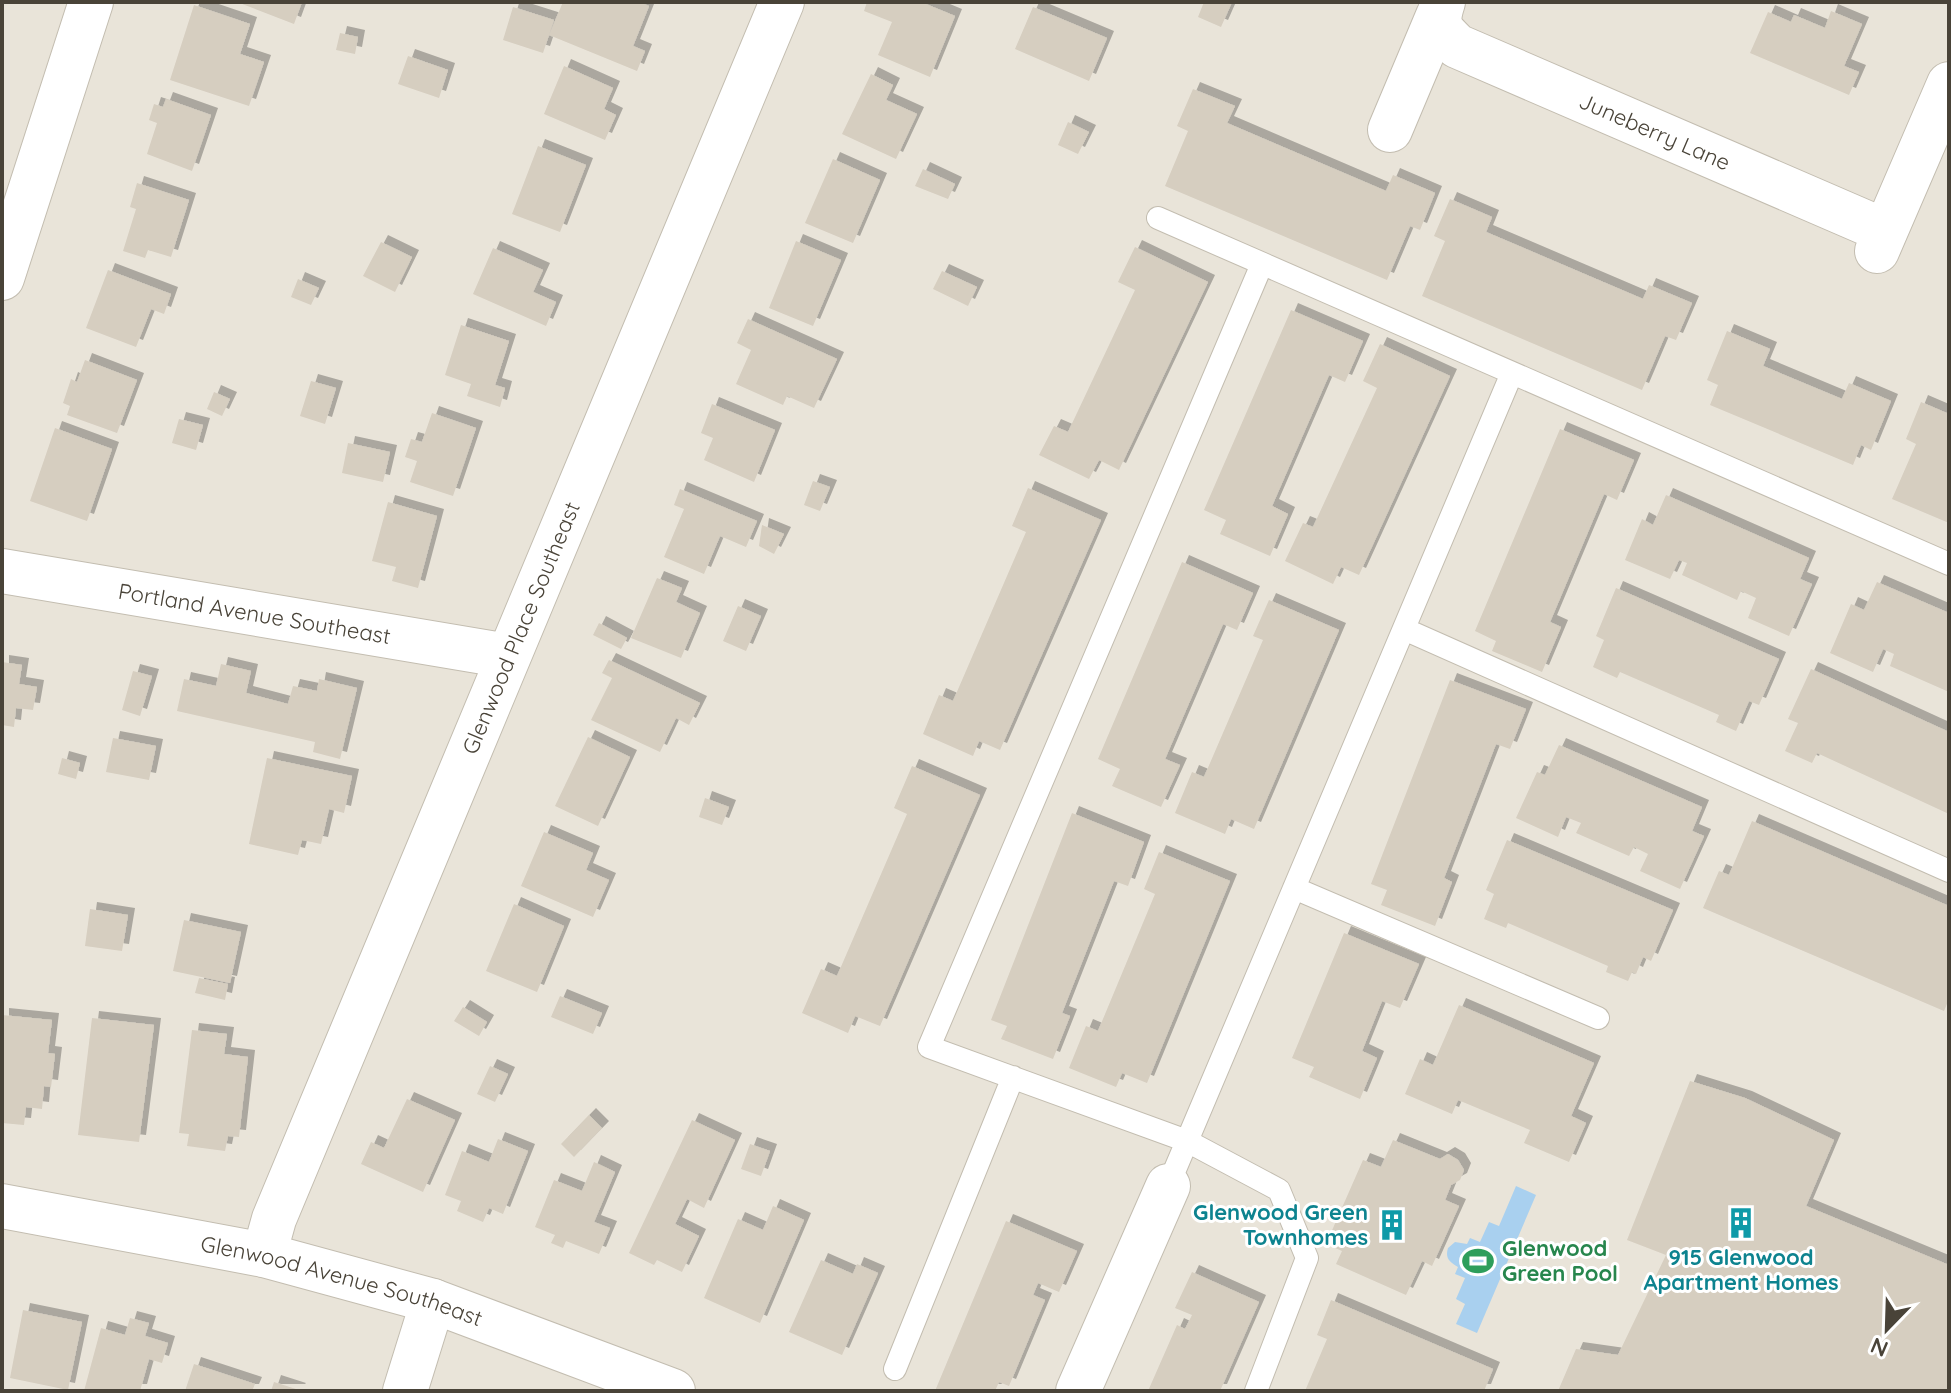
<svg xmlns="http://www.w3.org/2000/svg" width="1951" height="1393" viewBox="0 0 1951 1393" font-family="Quicksand,sans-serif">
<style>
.residential{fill:#e9e4d9}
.water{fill:#a9d0ef}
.building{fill:#d6cec0;filter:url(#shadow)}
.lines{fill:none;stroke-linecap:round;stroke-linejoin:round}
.service-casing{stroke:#c3bdb0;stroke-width:24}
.minor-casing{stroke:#c3bdb0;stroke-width:46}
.tertiary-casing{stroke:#c3bdb0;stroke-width:46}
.service{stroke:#fff;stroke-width:22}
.minor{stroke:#fff;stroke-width:44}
.tertiary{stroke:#fff;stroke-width:44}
.labels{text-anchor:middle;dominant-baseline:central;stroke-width:6;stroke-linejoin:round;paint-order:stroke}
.street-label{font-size:22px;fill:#494338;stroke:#fff}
.culture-label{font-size:22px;font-weight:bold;fill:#0d838f;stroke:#fff;text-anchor:end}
.leisure-label{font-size:22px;font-weight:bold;fill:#27864d;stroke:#fff;text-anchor:start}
</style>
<defs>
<filter id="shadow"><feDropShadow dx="7" dy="-7" stdDeviation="0" flood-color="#0004"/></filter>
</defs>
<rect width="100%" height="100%" fill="#f5f2ea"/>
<path class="residential" d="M2,2H1949V1391H2Z"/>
<path class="water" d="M1516,1186L1536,1195L1477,1333L1456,1324L1465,1304L1456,1299L1465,1278L1455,1274L1458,1267C1449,1262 1445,1258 1448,1248L1455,1242L1467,1244L1470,1238L1480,1242L1489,1222L1499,1226Z"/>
<path class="building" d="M237,2H302L294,24Z
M563,2H639L649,6L633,46L645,51L637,71L549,35Z
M867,2H921L955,16L930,77L878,55L892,22L864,11Z
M1204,2H1232L1221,27L1198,17Z
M194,5L250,24L240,54L264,62L249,106L170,80Z
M513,7L554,20L543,53L503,40Z
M1033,7L1107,38L1089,81L1015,49Z
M1831,11L1862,24L1844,66L1859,72L1849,95L1750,53L1768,12L1791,22L1794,15L1825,28Z
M340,33L358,37L355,54L336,50Z
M408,56L448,70L439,98L398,84Z
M564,66L613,88L604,109L616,115L605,140L544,114Z
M871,74L893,85L886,100L917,114L896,159L842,134Z
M1193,89L1235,106L1227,123L1386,191L1393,175L1435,193L1420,230L1410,226L1387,280L1165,186L1188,131L1177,126Z
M166,99L211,115L192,171L147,154L157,123L149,120L154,104L163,107Z
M1068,122L1089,132L1078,154L1058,145Z
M538,146L586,165L560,232L512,214Z
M833,159L880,180L853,243L805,223Z
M923,169L955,184L948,199L915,186Z
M137,183L189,200L171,257L148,250L145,258L123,251L136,209L130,207Z
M1450,199L1492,217L1486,232L1643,299L1649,285L1692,303L1676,340L1665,336L1642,390L1422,296L1445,241L1434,236Z
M796,241L841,260L813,326L769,308Z
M381,242L412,257L395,292L363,276Z
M1135,247L1208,282L1119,470L1099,460L1089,479L1039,455L1054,426L1068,432L1135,290L1118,282Z
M493,248L543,270L533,292L556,302L546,326L473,294Z
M108,270L171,294L164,314L151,309L136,347L86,328Z
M942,271L977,287L968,306L933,289Z
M298,279L319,288L311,305L291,297Z
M1291,310L1363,341L1345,382L1329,375L1272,506L1288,514L1270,556L1220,534L1226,520L1204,510Z
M748,319L837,359L814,408L787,396L783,405L736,384L751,350L737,343Z
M461,325L509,341L495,385L505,388L500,407L467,396L471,384L445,375Z
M1727,331L1770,349L1763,366L1842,399L1849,383L1891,401L1871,450L1861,445L1853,465L1710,405L1718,385L1707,380Z
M1380,344L1450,376L1359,575L1341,567L1333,584L1285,561L1303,523L1313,527L1377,388L1363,381Z
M85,360L137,380L117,433L67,415L70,406L63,403L71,379L77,382Z
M311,381L336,388L325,424L300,416Z
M214,392L230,399L222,416L207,409Z
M1921,402L1949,414V523L1892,499L1916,444L1906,439Z
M712,404L775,430L754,482L704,460L713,438L701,433Z
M432,413L476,428L453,496L410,482L417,461L405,457L411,439L422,442Z
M179,419L203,425L196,450L172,443Z
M55,428L112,449L87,521L30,501Z
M1560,429L1634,460L1617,500L1604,494L1550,622L1561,627L1542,672L1492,651L1496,641L1475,631Z
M348,443L390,452L383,482L342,473Z
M813,481L830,487L820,511L804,505Z
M1028,488L1101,520L1000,750L979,741L973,756L923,734L939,695L953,701L1026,532L1012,526Z
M680,489L757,521L746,547L720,536L704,574L664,557L684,509L674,505Z
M1666,495L1809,558L1800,579L1812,584L1789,636L1748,618L1756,598L1741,591L1737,600L1682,575L1687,563L1679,560L1670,579L1625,560L1642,519L1653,525Z
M388,502L437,516L418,588L392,581L396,567L372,561Z
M762,525L784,534L774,554L759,546Z
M1182,562L1253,593L1237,630L1223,624L1165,759L1180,765L1161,807L1112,786L1120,769L1098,759Z
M657,578L682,588L676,602L700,613L681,658L631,638Z
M1877,582L1949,613V692L1890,666L1894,654L1883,649L1873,672L1830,653L1851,604L1864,610Z
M1616,588L1779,659L1759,705L1749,701L1736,731L1716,722L1719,715L1620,672L1617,678L1593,667L1604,640L1596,636Z
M1269,600L1339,630L1254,829L1231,819L1225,834L1175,813L1192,772L1204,777L1263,640L1253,636Z
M738,606L761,616L746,651L723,641Z
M599,623L627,638L621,649L593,635Z
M609,660L700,703L689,725L676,718L660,752L591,720L612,678L602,673Z
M2,662L22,665L19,684L37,687L33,710L16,708L14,727L2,725Z
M221,664L251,671L246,693L288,704L293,686L317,691L319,679L357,688L340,759L313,752L315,742L177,711L184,679L216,686Z
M1811,669L1949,732V814L1817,753L1812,763L1785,751L1798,723L1788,719Z
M133,671L152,676L140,716L122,710Z
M1450,680L1526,709L1510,749L1496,744L1444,878L1452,882L1435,926L1381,905L1387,890L1371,884Z
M588,737L630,757L598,826L555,806Z
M113,738L156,746L149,780L106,772Z
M1559,745L1702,807L1692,831L1704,836L1680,889L1640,871L1648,854L1634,847L1629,856L1576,833L1581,823L1566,817L1558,837L1516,818L1537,772L1545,775Z
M62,758L80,763L76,779L58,774Z
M267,758L352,776L344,813L329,809L321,844L302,840L298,855L249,844Z
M912,766L980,795L880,1026L855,1016L848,1033L802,1013L821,969L837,976L907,814L894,808Z
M705,798L729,807L722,825L699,817Z
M1072,813L1144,842L1128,886L1114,881L1062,1013L1070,1016L1053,1059L1001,1039L1007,1026L991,1020Z
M1752,821L1949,906V999L1944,1011L1703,908L1719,871L1729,875Z
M544,832L593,853L586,870L609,880L593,917L521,886Z
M1507,840L1673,910L1651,961L1643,957L1636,974L1632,972L1628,981L1606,972L1608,966L1508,923L1506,928L1484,919L1494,894L1486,890Z
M1159,852L1230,881L1147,1083L1122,1073L1116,1087L1069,1068L1086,1026L1098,1031L1155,894L1144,889Z
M514,904L564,926L537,992L486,971Z
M90,909L128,915L122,951L85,946Z
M184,920L241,932L230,983L173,971Z
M1344,933L1419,964L1400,1008L1382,1001L1362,1051L1377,1058L1360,1099L1309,1077L1314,1067L1292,1058Z
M199,978L228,984L225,1000L195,993Z
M560,996L602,1013L593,1034L551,1017Z
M1459,1005L1594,1063L1571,1116L1586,1123L1569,1162L1524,1143L1530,1130L1458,1100L1452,1114L1405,1094L1420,1059L1433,1065Z
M463,1007L487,1022L479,1036L454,1021Z
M2,1015L52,1020L48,1053L55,1054L51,1087L44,1086L42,1109L26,1107L24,1125L2,1123Z
M92,1018L154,1025L139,1142L78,1135Z
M192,1030L227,1034L224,1054L248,1057L239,1137L228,1136L225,1151L187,1146L189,1134L179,1133Z
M490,1066L508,1074L495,1102L477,1094Z
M1690,1081L1745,1098L1834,1140L1806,1206L1949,1265V1391H1558L1576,1349L1618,1355L1666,1255L1627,1240Z
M407,1099L455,1120L423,1192L361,1164L371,1142L384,1148Z
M589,1115L602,1128L574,1157L561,1144Z
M692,1120L735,1140L704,1208L687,1199L675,1224L699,1236L682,1272L657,1260L654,1265L629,1253Z
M498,1139L528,1151L503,1214L489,1208L483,1222L457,1211L461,1201L445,1195L462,1151L489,1162Z
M1393,1140L1440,1159L1448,1154L1458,1160L1464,1170L1460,1180L1451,1185L1445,1200L1459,1206L1432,1266L1422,1261L1406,1295L1336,1264L1342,1251L1326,1244L1363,1160L1381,1167Z
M750,1144L770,1151L761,1176L741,1169Z
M594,1162L615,1172L594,1222L610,1228L599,1254L566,1241L563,1248L551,1243L555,1235L535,1227L554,1180L582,1191Z
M773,1206L804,1220L760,1323L704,1298L738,1219L763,1230Z
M1006,1221L1077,1251L1059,1292L1038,1283L1033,1295L1045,1300L1009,1386L999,1382L995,1391H935Z
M821,1260L853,1274L857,1264L878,1273L842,1355L789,1332Z
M1192,1272L1259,1302L1220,1391H1148L1177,1325L1185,1329L1192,1315L1175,1308Z
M1331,1300L1493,1369L1484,1391H1305L1327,1339L1317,1335Z
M23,1310L82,1322L68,1390L10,1378Z
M130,1318L149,1323L145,1336L168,1343L162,1363L149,1359L140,1391H84L101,1328L125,1335Z
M194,1364L255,1384L252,1391H185Z
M274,1382L299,1390L298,1391H271Z"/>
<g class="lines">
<defs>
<path id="service" d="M1158,218L1949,564
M1404,629L1949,871
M1294,888L1598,1018
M1168,1186L1512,373
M895,1369L1013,1077
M1256,1391L1307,1258L1279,1190L1187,1141L929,1047L1262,264"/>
<g id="minor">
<path id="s1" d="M1443,2C1435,26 1441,30 1457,46L1885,231"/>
<path d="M1390,130L1438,16"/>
<path d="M1877,251L1949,84"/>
<path d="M2,278L91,2"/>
<path id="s2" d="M2,571L508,656"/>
<path id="s3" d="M264,1255L274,1219L782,2"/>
<path d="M405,1391L433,1301"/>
<path d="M1078,1391L1168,1186"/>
</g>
<g id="tertiary">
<path id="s4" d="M2,1206L264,1255L433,1301L673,1391"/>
</g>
</defs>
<use href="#service" class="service-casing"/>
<use href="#minor" class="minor-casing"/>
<use href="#tertiary" class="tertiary-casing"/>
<use href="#service" class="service"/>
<use href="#minor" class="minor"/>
<use href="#tertiary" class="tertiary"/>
</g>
<defs>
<symbol id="building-bare" viewBox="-9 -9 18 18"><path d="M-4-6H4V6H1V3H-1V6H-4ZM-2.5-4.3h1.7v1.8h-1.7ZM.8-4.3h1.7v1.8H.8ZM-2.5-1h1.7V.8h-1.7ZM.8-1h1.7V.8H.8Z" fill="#0f9aa8" stroke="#fff" stroke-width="2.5" paint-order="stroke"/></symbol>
<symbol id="stadium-bare" viewBox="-9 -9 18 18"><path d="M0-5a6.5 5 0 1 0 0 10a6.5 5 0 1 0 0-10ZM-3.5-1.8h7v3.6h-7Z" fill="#2e9e5b" stroke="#fff" stroke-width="2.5" paint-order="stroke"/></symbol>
</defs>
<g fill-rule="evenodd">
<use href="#building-bare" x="1719" y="1201" width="44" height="44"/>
<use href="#building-bare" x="1370" y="1203" width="44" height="44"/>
<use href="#stadium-bare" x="1456" y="1239" width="44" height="44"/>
</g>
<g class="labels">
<g class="street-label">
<text stroke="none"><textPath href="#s1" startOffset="266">Juneberry Lane</textPath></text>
<text stroke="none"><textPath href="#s2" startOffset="256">Portland Avenue Southeast</textPath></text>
<text stroke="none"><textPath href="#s3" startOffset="678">Glenwood Place Southeast</textPath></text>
<text stroke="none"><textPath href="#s4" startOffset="348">Glenwood Avenue Southeast</textPath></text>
</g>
<g class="culture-label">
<text x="1368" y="1212">Glenwood Green<tspan x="1368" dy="25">Townhomes</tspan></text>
<text x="1741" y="1257" text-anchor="middle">915 Glenwood<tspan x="1741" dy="25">Apartment Homes</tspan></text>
</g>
<g class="leisure-label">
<text x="1502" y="1248">Glenwood<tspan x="1502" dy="25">Green Pool</tspan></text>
</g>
</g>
<rect width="1951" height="1393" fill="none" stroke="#494338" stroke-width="8"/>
<g transform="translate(1887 1329) rotate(203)" stroke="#ffffff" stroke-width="6" paint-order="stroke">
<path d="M0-6L14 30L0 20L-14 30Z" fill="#494338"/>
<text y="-12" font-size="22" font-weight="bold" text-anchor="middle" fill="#494338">N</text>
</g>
</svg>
